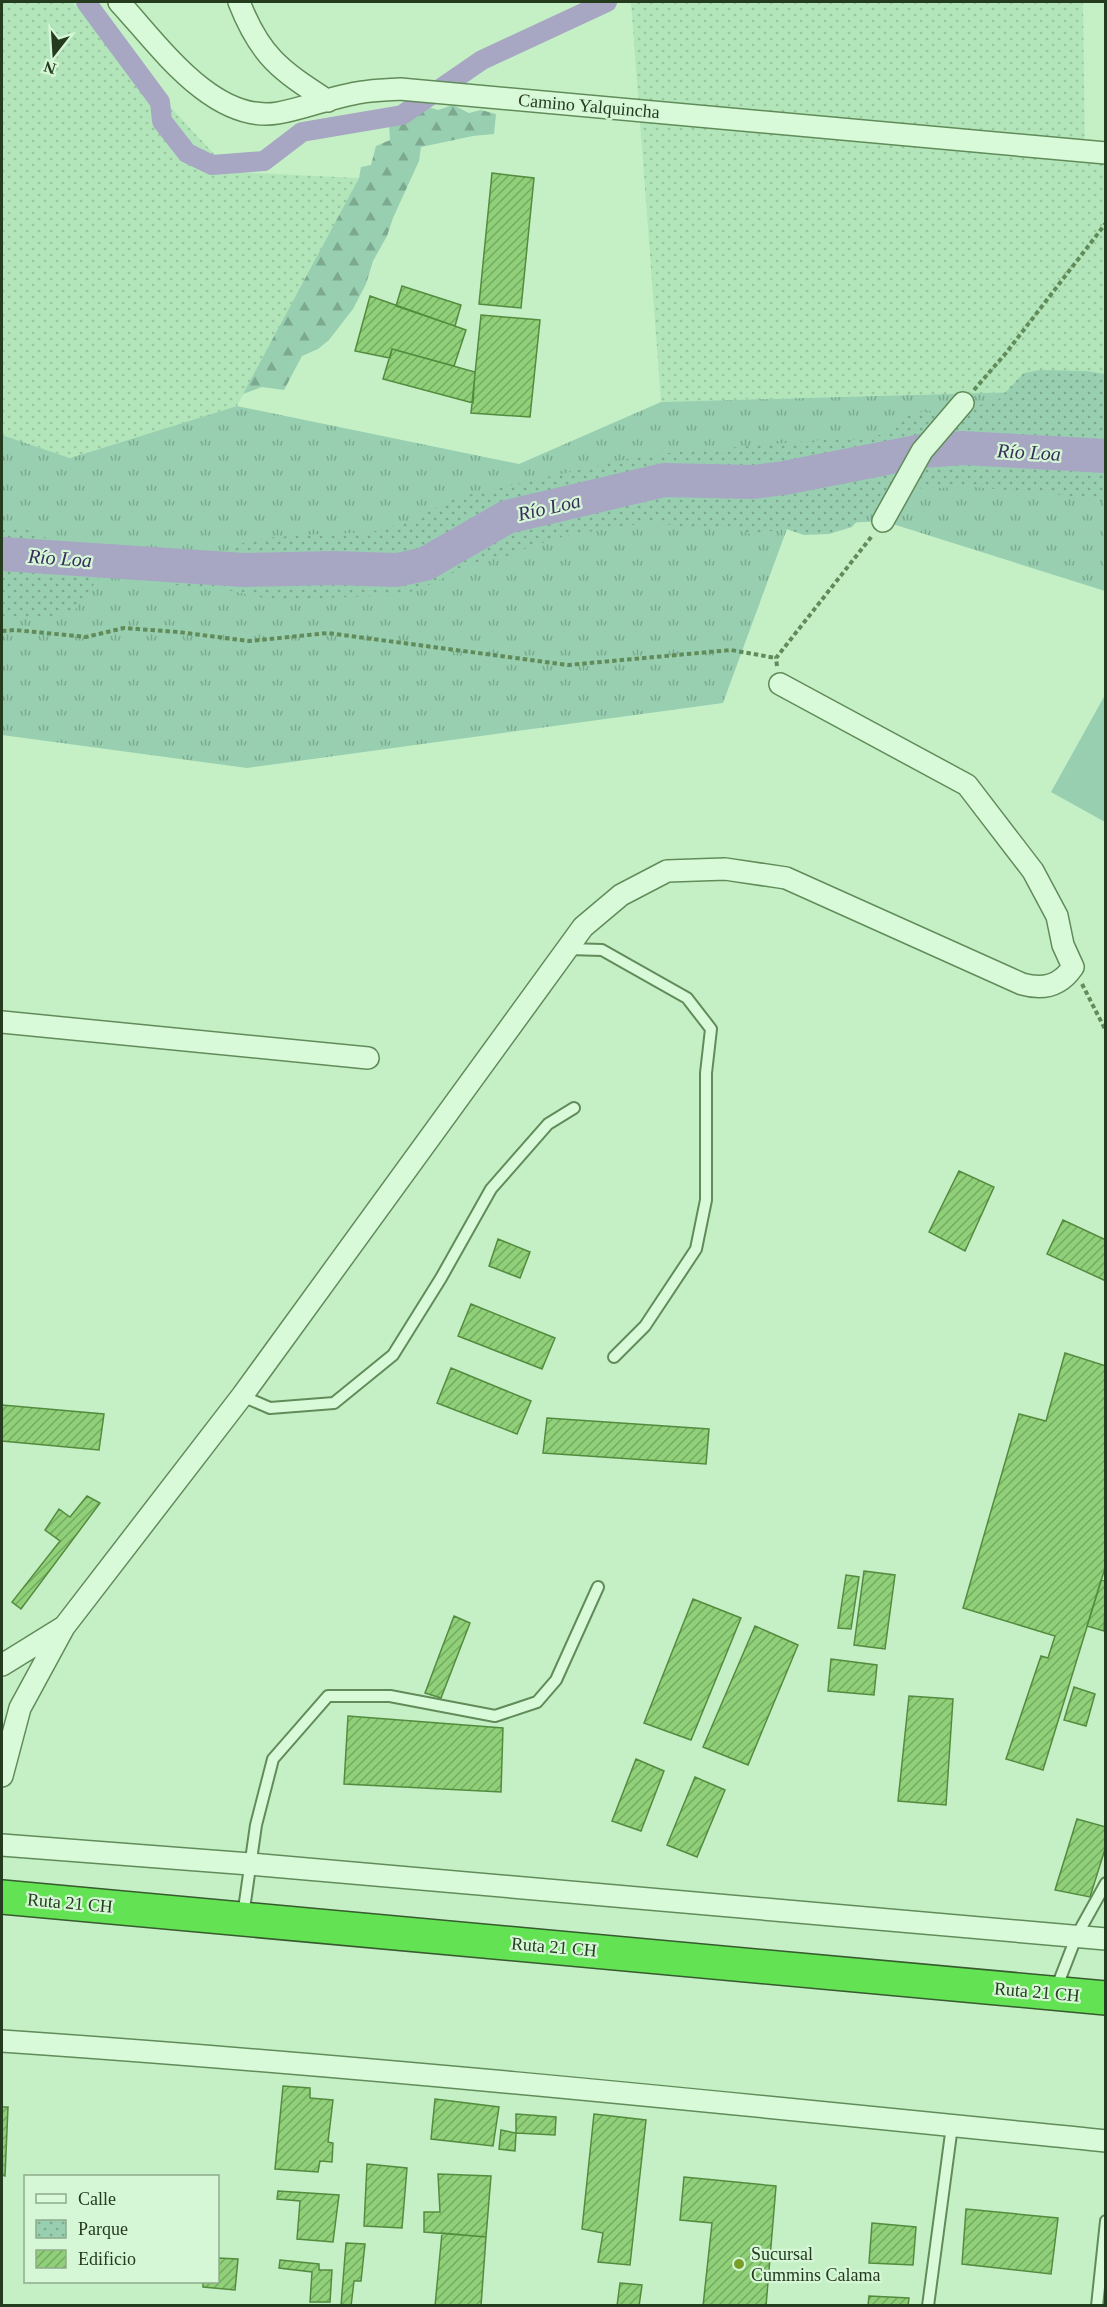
<svg xmlns="http://www.w3.org/2000/svg" width="1107" height="2307" viewBox="0 0 1107 2307" font-family="Georgia,serif">
<style>
.farmland{fill:url(#farmland-dots)}
.grass{fill:url(#grass-tufts)}
.forest{fill:url(#forest-firs)}
.park{fill:url(#park-dots)}
.pitch{fill:#98cfb0}
.lines{fill:none;stroke-linecap:round;stroke-linejoin:round}
.canal{stroke:#a7a7c3;stroke-width:20}
.river{stroke:#a7a7c3;stroke-width:34}
.building{fill:url(#building-hatch);stroke:#548c3f;stroke-width:1.5}
.lane-casing{stroke:#618c5a;stroke-width:14}
.street-casing{stroke:#618c5a;stroke-width:24}
.highway-casing{stroke:#375a2e;stroke-width:36}
.path{stroke:#618c5a;stroke-width:4;stroke-dasharray:4.5 3;stroke-linecap:butt}
.lane{stroke:#d8fad9;stroke-width:10}
.street{stroke:#d8fad9;stroke-width:21}
.highway{stroke:#63e253;stroke-width:33}
.poi-dot{fill:#789e27;stroke:#d5f7d6;stroke-width:2}
.labels{text-anchor:middle;dominant-baseline:central;stroke-width:4.5;stroke-linejoin:round;paint-order:stroke}
.street-label{font-size:18px;fill:#243b1e;stroke:#d5f7d6}
.poi-label{font-size:18px;fill:#243b1e;stroke:#d5f7d6;text-anchor:start}
.water-label{font-size:20px;font-style:italic;fill:#392d5c;stroke:#d5f7d6}
</style>
<defs>
<pattern id="farmland-dots" width="8" height="8" patternUnits="userSpaceOnUse" patternTransform="scale(1.5)"><rect width="8" height="8" fill="#b2e6ba"/><path d="M2 2h.1M6 6h.1" fill="none" stroke="#99c69f" stroke-width="1.8" stroke-linecap="round"/></pattern>
<pattern id="grass-tufts" width="24" height="20" patternUnits="userSpaceOnUse" patternTransform="scale(1.5)"><rect width="24" height="20" fill="#98cfb0"/><path d="M3 7l-1-3M5 7V3M7 7l1-3M15 17l-1-3M17 17v-4M19 17l1-3" fill="none" stroke="#7ca98f"/></pattern>
<pattern id="forest-firs" width="22" height="20" patternUnits="userSpaceOnUse" patternTransform="scale(1.5)"><rect width="22" height="20" fill="#98cfb0"/><path d="M5 1l3.5 6h-7zM16 11l3.5 6h-7z" fill="#7ca98f"/></pattern>
<pattern id="park-dots" width="8" height="8" patternUnits="userSpaceOnUse" patternTransform="scale(1.5)"><rect width="8" height="8" fill="#98cfb0"/><path d="M2 2h.1M6 6h.1" fill="none" stroke="#7ca98f" stroke-width="1.8" stroke-linecap="round"/></pattern>
<pattern id="building-hatch" width="6" height="6" patternUnits="userSpaceOnUse" patternTransform="scale(1.5)"><rect width="6" height="6" fill="#90d079"/><path d="M-1 1l2-2M0 6l6-6M5 7l2-2" fill="none" stroke="#75aa63"/></pattern>
</defs>
<rect width="100%" height="100%" fill="#c5f0c6"/>
<path class="farmland" d="M2,2H72L231,172L359,178L237,406L70,458L2,435Z
M631,2H1083L1085,159L1105,161V393L1090,390L661,402Z"/>
<path class="grass" d="M1090,390L1105,393V591L883,521L788,526L723,703L247,768L2,735V435L70,458L237,406L519,464L661,402Z"/>
<path class="forest" d="M453,105L469,113L481,110L496,114L494,134L473,136L421,147L419,161L393,218L387,236L373,261L366,284L353,309L329,340L318,349L302,356L284,390L262,387L243,394L359,178L361,167L371,165L376,146L390,140L389,124L397,108L425,106L438,110Z"/>
<path class="park" d="M1040,370L1086,371L1105,374V502L1063,495L972,487L893,489L873,503L852,527L829,534L804,535L786,529L750,534L733,526L688,528L654,522L616,527L565,536L529,547L511,555L469,564L436,582L402,595L274,600L222,589L181,586L138,576L101,575L74,611L48,617L2,616V528H22L49,539L65,551L89,557L138,558L182,552L224,553L251,539L302,535L372,532L416,519L450,499L645,455L821,440H860L887,433L899,419L911,413L928,411L940,421L956,422L979,405L996,402L1024,373Z"/>
<path class="pitch" d="M1105,695V822L1051,792Z"/>
<g class="lines">
<path class="canal" d="M86,2L160,102L162,121L187,153L212,165L264,161L302,132L402,115L482,60L607,2"/>
<path class="river" d="M2,554L244,570L335,568L397,570L425,564L507,517L664,480L753,482L784,478L922,451L963,448L1106,456"/>
</g>
<path class="building" d="M492,173L534,178L521,308L479,304Z
M402,286L461,305L455,326L396,306Z
M370,296L466,330L454,366L392,349L390,358L355,351Z
M481,315L540,320L530,417L471,413Z
M392,349L475,372L473,403L383,379Z
M959,1171L994,1187L965,1251L929,1232Z
M1063,1220L1106,1240V1281L1047,1254Z
M498,1239L530,1252L520,1278L489,1266Z
M471,1304L555,1338L542,1369L458,1336Z
M1065,1353L1106,1366V1565L1043,1770L1006,1759L1041,1656L1048,1658L1055,1636L963,1608L1019,1414L1046,1421Z
M451,1368L531,1401L517,1434L437,1403Z
M2,1405L104,1414L99,1450L2,1441Z
M547,1418L709,1429L706,1464L543,1453Z
M87,1496L100,1503L21,1609L12,1602L60,1541L45,1530L59,1509L70,1517Z
M864,1571L895,1575L885,1649L854,1645Z
M846,1575L859,1577L851,1629L838,1628Z
M1101,1580L1106,1581L1104,1631L1087,1626Z
M693,1599L741,1618L691,1740L644,1723Z
M454,1616L470,1623L441,1698L425,1693Z
M755,1626L798,1645L748,1765L703,1747Z
M831,1659L877,1665L874,1695L828,1691Z
M1074,1687L1095,1694L1086,1726L1064,1720Z
M909,1696L953,1699L946,1805L898,1801Z
M348,1716L503,1728L501,1792L344,1784Z
M636,1759L664,1771L641,1831L612,1821Z
M695,1777L725,1790L697,1857L667,1845Z
M1077,1819L1106,1827V1846L1090,1897L1055,1890Z
M283,2086L310,2088V2098L333,2100L328,2142L333,2143L332,2162L320,2161L318,2172L275,2169Z
M435,2099L499,2107L493,2146L431,2139Z
M2,2107H8L5,2176L2,2175Z
M516,2114L556,2117L555,2135L516,2133Z
M594,2114L646,2120L630,2265L598,2262L603,2233L582,2229Z
M501,2130L516,2133L515,2151L499,2149Z
M367,2164L407,2168L402,2228L364,2226Z
M438,2174L491,2176L486,2237L424,2232V2212H440Z
M684,2177L776,2186L766,2306H703L712,2223L680,2220Z
M278,2191L339,2195L333,2242L297,2239L300,2201L277,2199Z
M966,2209L1058,2218L1051,2274L962,2264Z
M872,2223L916,2227L913,2265L869,2263Z
M442,2233L486,2237L481,2306H435Z
M346,2243L365,2244L361,2281H354L351,2306H341Z
M218,2258L238,2259L235,2290L203,2287V2282H218Z
M280,2260L319,2264V2270H332L330,2302H310L312,2272L279,2268Z
M620,2283L642,2285L639,2306H617Z
M869,2296L909,2298L908,2306H868Z"/>
<g class="lines">
<defs>
<path id="lane" d="M568,949L602,950L687,998L711,1029L706,1073V1200L696,1249L645,1326L614,1357
M242,1396L270,1408L334,1403L393,1355L441,1278L491,1189L548,1124L574,1108
M243,1916L256,1825L273,1759L328,1696H390L495,1716L537,1702L556,1680L598,1587
M1056,1989L1077,1935L1106,1883
M928,2306L952,2126
M1097,2306L1106,2221"/>
<path id="street" d="M119,2C158,44 213,124 278,113C306,108 334,96 363,92C375,90 387,90 400,89L1106,153
M239,2C260,56 280,70 328,101
M883,521L922,451L963,403
M2,1022L368,1058
M2,1665L62,1628
M2,1776L20,1708L64,1627L242,1396L583,927L621,895L667,871L725,869L786,878L1022,984C1043,990 1060,986 1073,967L1063,945L1057,916L1033,871L967,785L780,684
M2,1845L250,1864L1106,1939
M2,2041C370,2066 738,2104 1106,2141"/>
<path id="highway" d="M2,1897L1106,1998"/>
</defs>
<use href="#lane" class="lane-casing"/>
<use href="#street" class="street-casing"/>
<use href="#highway" class="highway-casing"/>
<path class="path" d="M974,390L1006,353L1106,223
M2,631L15,630L86,637L124,628L178,632L249,641L328,633L568,665L731,650L776,658
M777,666L776,658L872,536
M1082,984L1106,1031"/>
<use href="#lane" class="lane"/>
<use href="#street" class="street"/>
<use href="#highway" class="highway"/>
</g>
<circle class="poi-dot" cx="739" cy="2264" r="6"/>
<g class="labels">
<g class="street-label">
<text transform="translate(589 106) rotate(5)">Camino Yalquincha</text>
<text transform="translate(70 1903) rotate(5)">Ruta 21 CH</text>
<text transform="translate(554 1947) rotate(5)">Ruta 21 CH</text>
<text transform="translate(1037 1992) rotate(5)">Ruta 21 CH</text>
</g>
<g class="poi-label">
<text x="751" y="2254">Sucursal<tspan x="751" dy="21">Cummins Calama</tspan></text>
</g>
<g class="water-label">
<text transform="translate(1029 452) rotate(3)">Río Loa</text>
<text transform="translate(549 507) rotate(-13)">Río Loa</text>
<text transform="translate(60 558) rotate(4)">Río Loa</text>
</g>
</g>
<rect width="1107" height="2307" fill="none" stroke="#243b1e" stroke-width="6"/>
<rect x="24" y="2175" width="195" height="108" fill="#d5f7d6" stroke="#8eac8c" stroke-width="1.5"/>
<rect x="36" y="2194" width="30" height="9" fill="#d8fad9" stroke="#8eac8c" stroke-width="1.5"/>
<text x="78" y="2205" font-size="18" fill="#243b1e">Calle</text>
<rect x="36" y="2220" width="30" height="18" fill="url(#park-dots)" stroke="#8eac8c" stroke-width="1.5"/>
<text x="78" y="2235" font-size="18" fill="#243b1e">Parque</text>
<rect x="36" y="2250" width="30" height="18" fill="url(#building-hatch)" stroke="#8eac8c" stroke-width="1.5"/>
<text x="78" y="2265" font-size="18" fill="#243b1e">Edificio</text>
<g transform="translate(54 54) rotate(197)" stroke="#d5f7d6" stroke-width="4.5" paint-order="stroke">
<path d="M0-4.5L10 22L0 15L-10 22Z" fill="#243b1e"/>
<text y="-9" font-size="16" font-weight="bold" text-anchor="middle" fill="#243b1e">N</text>
</g>
</svg>
